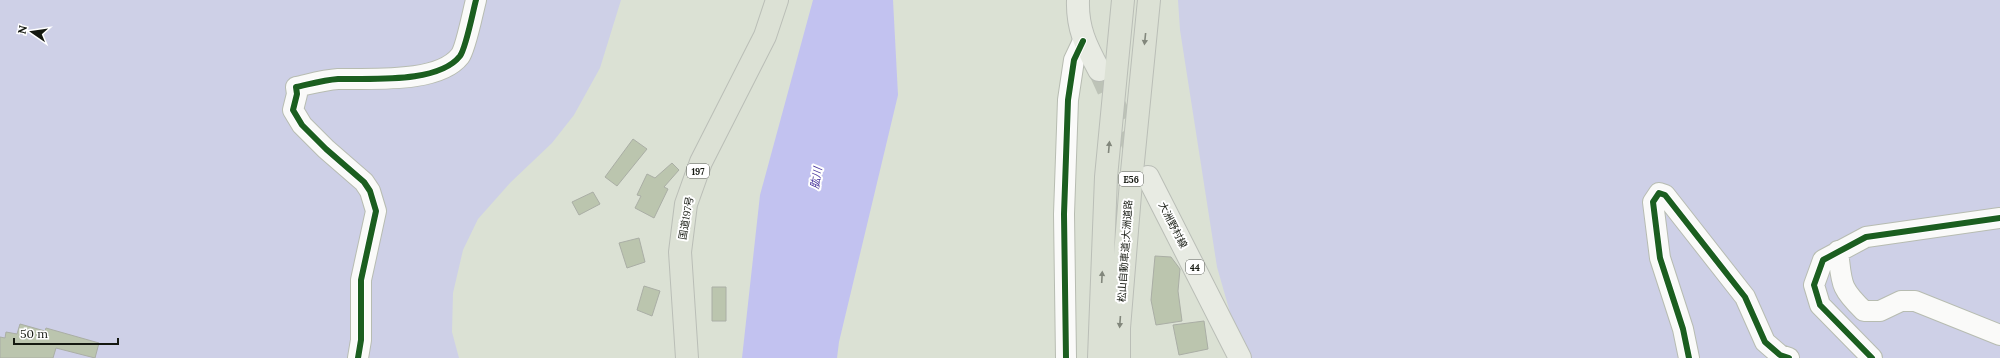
<svg xmlns="http://www.w3.org/2000/svg" width="2000" height="358" viewBox="0 0 2000 358" font-family="Lora,'Noto Sans JP',serif">
<style>
.green{fill:#ced0e7}
.water{fill:#c2c2f0}
.building{fill:#bbc5ae;stroke:#aaaea5}
.lines{fill:none;stroke-linecap:round;stroke-linejoin:round}
.major-tunnel{stroke:#bdc3b7;stroke-width:22;stroke-dasharray:22 11;stroke-linecap:butt}
.minor-casing{stroke:#b7bcb1;stroke-width:22}
.major-casing{stroke:#babeb7;stroke-width:24}
.highway-casing{stroke:#babeb7;stroke-width:24}
.minor{stroke:#fafaf9;stroke-width:20}
.major{stroke:#e8ebe3;stroke-width:22}
.highway{stroke:#dce1d5;stroke-width:22}
.cycleway-casing{stroke:#fff;stroke-width:8}
.cycleway{stroke:#1b5e20;stroke-width:6}
.oneway{fill:#82877c}
.labels{text-anchor:middle;dominant-baseline:central;stroke-width:4;stroke-linejoin:round;paint-order:stroke}
.shield{fill:#fff;stroke:#5a5d58;stroke-width:1}
.shield-label{font-size:9px;font-weight:bold;fill:#141810}
.street-label{font-size:10px;fill:#141810;stroke:#fff}
.water-label{font-size:11px;font-style:italic;fill:#4b389d;stroke:#fff}
</style>
<rect width="100%" height="100%" fill="#dbe1d4"/>
<path class="green" d="M0,0H621L600,68L574,115L552,143L511,182L478,219L463,250L453,293L452,332L459,358H0Z
M1178,0H2000V358H1243L1217,267L1180,30Z"/>
<path class="water" d="M813,0H893L898,95L839,342L837,358H742L760,195Z"/>
<path class="building" d="M633,139L647,149L617,186L605,177Z
M672,163L679,170L664,187L668,189L654,218L635,208L641,196L637,195L647,174L655,178Z
M593,192L600,204L579,215L572,202Z
M639,238L645,262L627,268L619,243Z
M1155,256L1171,257L1180,269L1178,291L1182,321L1156,325L1151,300Z
M644,286L660,291L652,316L637,310Z
M712,287H726V321H712Z
M1204,321L1208,349L1179,355L1173,325Z
M20,324L45,331L46,328L99,343L95,358L56,348L53,358H0V337L5,338L6,332L17,334Z"/>
<g class="lines">
<path class="major-tunnel" d="M1099,70L1137,154"/>
<defs>
<path id="minor" d="M1838,251C1842,283 1839,287 1864,311H1880L1901,301H1915L2000,335
M358,358L361,340V280L376,211L370,191L364,182L326,149L302,125L293,110L297,94L296,87C310,84 324,80 338,79C370,78 438,84 460,56C466,48 473,11 476,0
M1066,358L1064,214L1068,100L1074,60L1083,41
M1689,358L1683,329L1660,258L1653,202L1659,193L1665,195L1745,297L1765,342L1780,355L1789,358
M1872,358L1820,305L1814,285L1823,260L1866,237L2000,218"/>
<path id="major" d="M1078,0C1077,28 1086,46 1099,70
M1148,177L1240,358"/>
<path id="highway" d="M687,358L680,252L686,204L701,162L765,36L777,0
M1099,358L1106,177L1123,0
M1119,358V328L1131,182L1149,0"/>
</defs>
<use href="#minor" class="minor-casing"/>
<use href="#major" class="major-casing"/>
<use href="#highway" class="highway-casing"/>
<use href="#minor" class="minor"/>
<use href="#major" class="major"/>
<use href="#highway" class="highway"/>
<defs>
<path id="cycleway" d="M358,358L361,340V280L376,211L370,191L364,182L326,149L302,125L293,110L297,94L296,87C310,84 324,80 338,79C370,78 438,84 460,56C466,48 473,11 476,0
M1066,358L1064,214L1068,100L1074,60L1083,41
M1689,358L1683,329L1660,258L1653,202L1659,193L1665,195L1745,297L1765,342L1780,355L1789,358
M1872,358L1820,305L1814,285L1823,260L1866,237L2000,218"/>
</defs>
<use href="#cycleway" class="cycleway-casing"/>
<use href="#cycleway" class="cycleway"/>
</g>
<defs><path id="oneway-solid" d="M-6-.8H1V-3.2L6.5 0L1 3.2V.8H-6Z"/></defs>
<g class="oneway">
<use href="#oneway-solid" transform="translate(1145 39) rotate(96)"/>
<use href="#oneway-solid" transform="translate(1109 147) rotate(-85)"/>
<use href="#oneway-solid" transform="translate(1102 277) rotate(-87)"/>
<use href="#oneway-solid" transform="translate(1120 322) rotate(94)"/>
</g>
<g class="labels">
<g class="shield">
<rect x="687" y="164" width="22" height="14" rx="3"/>
<rect x="1119" y="172" width="24" height="14" rx="3"/>
<rect x="1186" y="260" width="18" height="14" rx="3"/>
</g>
<g class="shield-label">
<text x="698" y="171">197</text>
<text x="1131" y="179">E56</text>
<text x="1195" y="267">44</text>
</g>
<g class="street-label">
<text transform="translate(686 218) rotate(-80)">国道197号</text>
<text transform="translate(1173 225) rotate(63)">大洲野村線</text>
<text transform="translate(1125 251) rotate(-86)">松山自動車道;大洲道路</text>
</g>
<g class="water-label">
<text transform="translate(816 178) rotate(-81)">肱川</text>
</g>
</g>
<g transform="translate(32 32) rotate(283)" stroke="#ffffff" stroke-width="3" paint-order="stroke">
<path d="M0-3L7 15L0 10L-7 15Z" fill="#141810"/>
<text y="-6" font-size="11" font-weight="bold" text-anchor="middle" fill="#141810">N</text>
</g>
<path d="M14 338v6h104v-6" fill="none" stroke="#141810" stroke-width="2"/>
<text x="20" y="338" font-size="12" fill="#141810" stroke="#ffffff" stroke-width="3" paint-order="stroke">50 m</text>
</svg>
